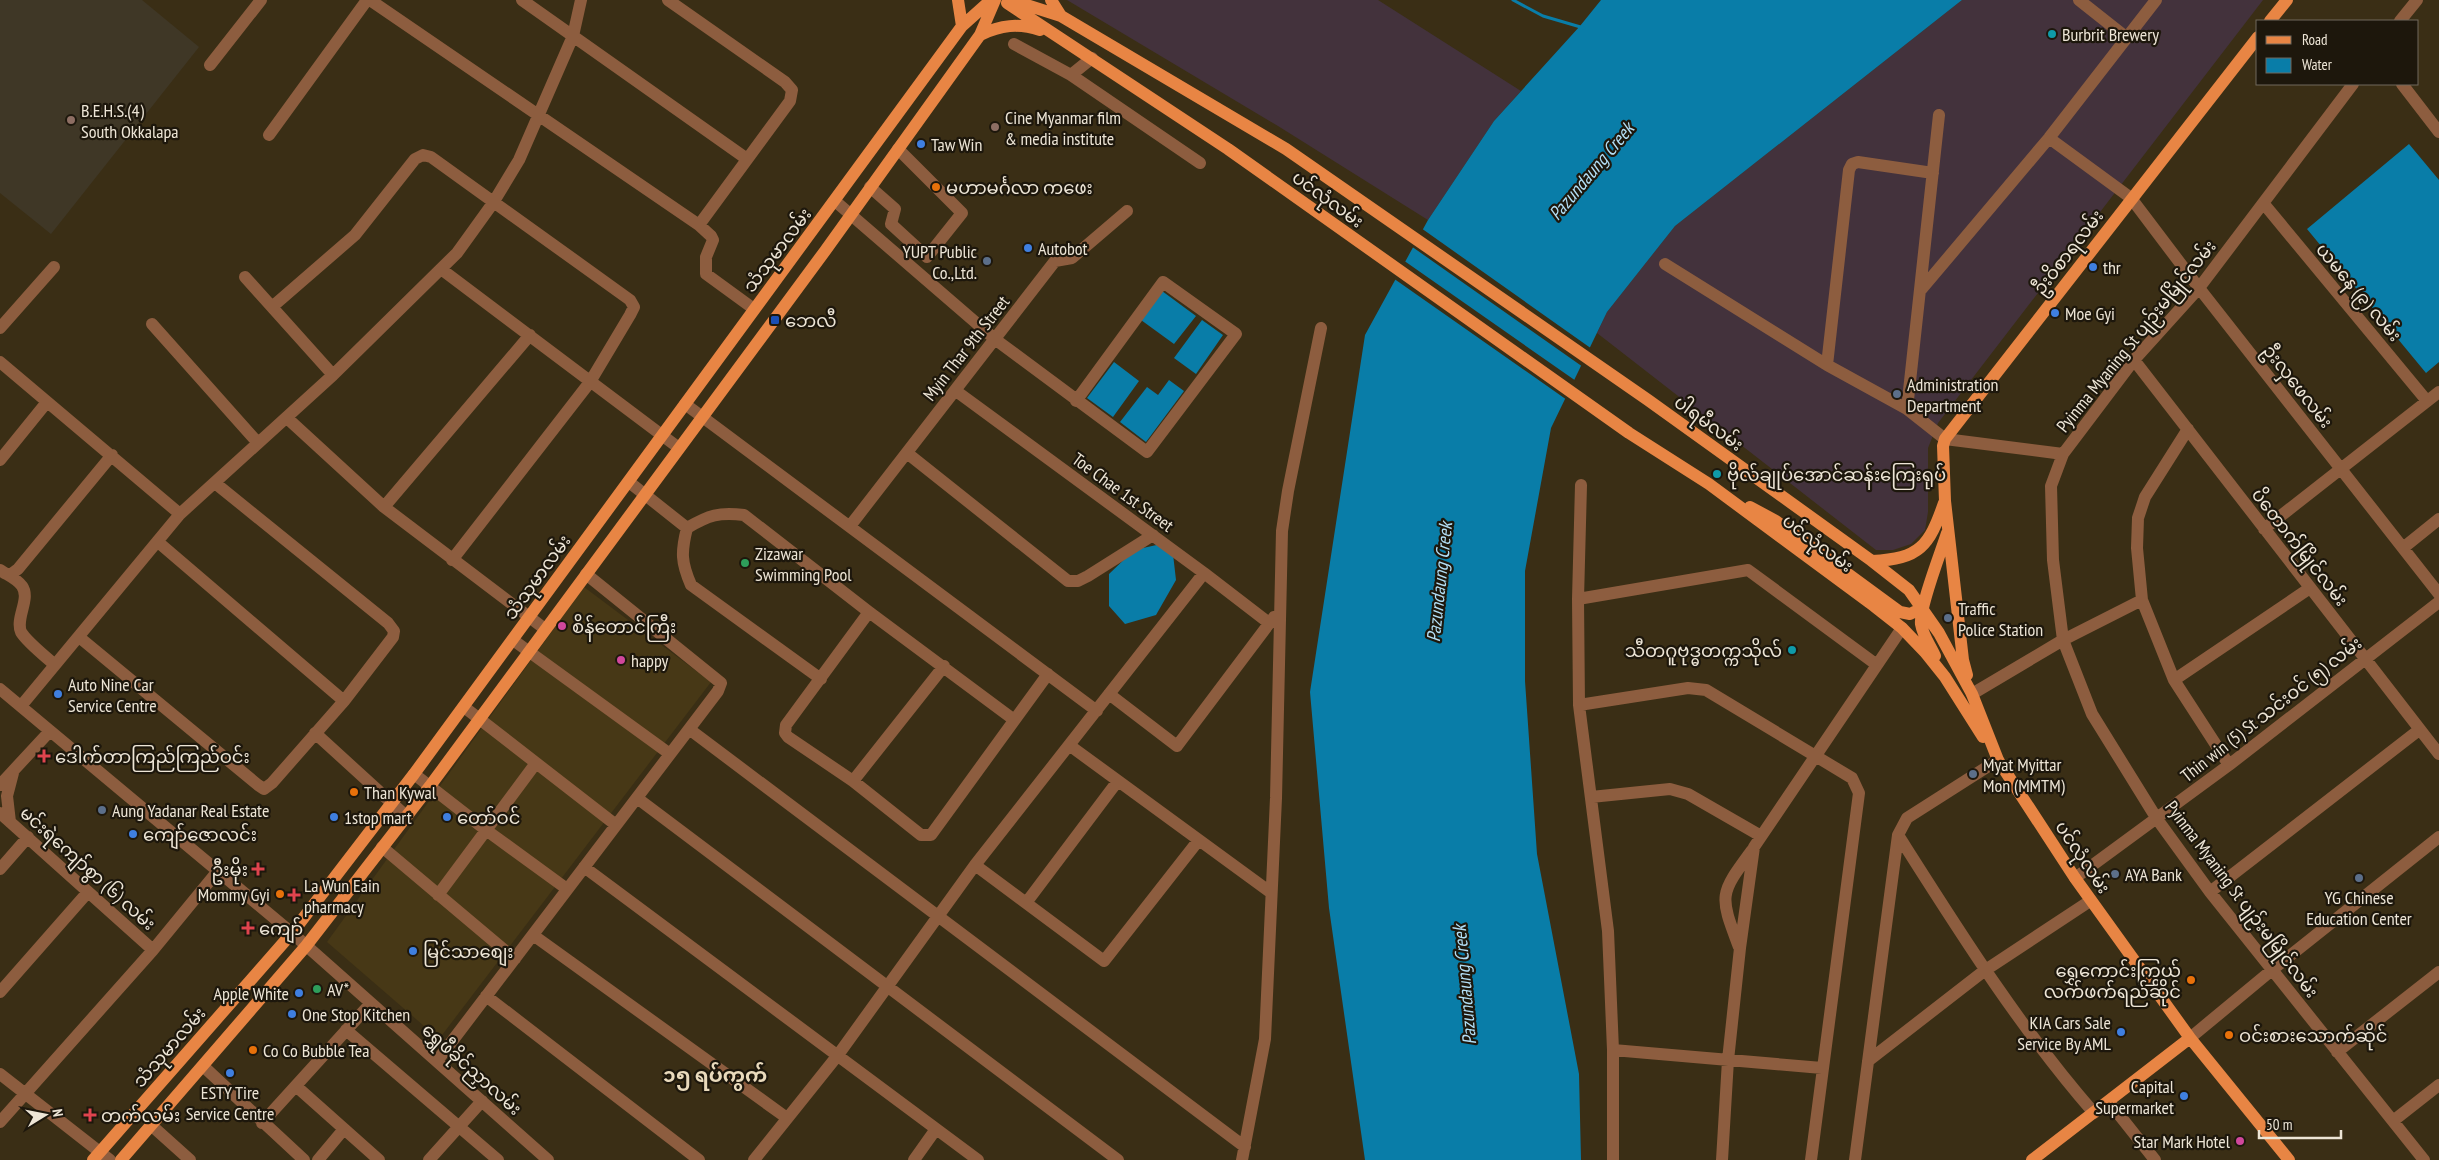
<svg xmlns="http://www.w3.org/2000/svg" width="2439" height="1160" viewBox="0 0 2439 1160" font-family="'PT Sans Narrow','Noto Sans Myanmar',sans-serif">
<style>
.built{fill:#473816}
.industrial{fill:#43323c}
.education{fill:#3f3726}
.water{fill:#097da8}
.pier{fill:#3a2e15}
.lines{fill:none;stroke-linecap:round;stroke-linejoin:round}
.stream{stroke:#097da8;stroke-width:3}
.minor{stroke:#8d5d3f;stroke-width:12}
.major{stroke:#e88544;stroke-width:12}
.culture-dot{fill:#0f9aa8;stroke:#1d170c;stroke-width:2}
.education-dot{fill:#8d6e63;stroke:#1d170c;stroke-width:2}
.shop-dot{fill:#3f7fe0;stroke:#1d170c;stroke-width:2}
.food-dot{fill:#e8710a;stroke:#1d170c;stroke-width:2}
.service-dot{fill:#5c6f8a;stroke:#1d170c;stroke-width:2}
.transit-dot{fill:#1a4fb4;stroke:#1d170c;stroke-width:2}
.leisure-dot{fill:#2e9e5b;stroke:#1d170c;stroke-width:2}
.hotel-dot{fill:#d1479c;stroke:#1d170c;stroke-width:2}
.health-dot{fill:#e0444e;stroke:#1d170c;stroke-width:2}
.labels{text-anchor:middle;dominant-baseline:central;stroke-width:4.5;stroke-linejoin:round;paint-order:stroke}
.poi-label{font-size:18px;fill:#ede5d6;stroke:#1d170c;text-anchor:start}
.street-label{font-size:18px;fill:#ede5d6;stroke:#1d170c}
.water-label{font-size:19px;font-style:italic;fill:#b3dff6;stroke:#1d170c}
.quarter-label{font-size:20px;font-weight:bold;fill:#e9dabc;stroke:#1d170c}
</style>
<rect width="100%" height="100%" fill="#3a2e15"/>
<path class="built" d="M584,587L711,682L439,1039L327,942Z"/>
<path class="industrial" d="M1067,0H1378L1521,91L1494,121L1428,220L1278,126Z
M1962,0H2263L1938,423L1928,448V512L1925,530L1911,544L1893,550H1876L1597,333L1607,312L1675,226Z"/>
<path class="education" d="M0,0H142L199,47L51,234L0,193Z"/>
<path class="water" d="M1601,0H1962L1675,226L1607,312L1551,428L1525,571V681L1537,854L1579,1074L1581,1160H1365L1329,908L1310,692L1365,335L1428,220L1494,121L1580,26Z
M2409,144L2439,180V362L2426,373L2307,229Z
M1162,291L1196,316L1174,344L1141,320Z
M1202,320L1223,335L1196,374L1174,358Z
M1114,362L1139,381L1113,417L1087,398Z
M1169,380L1184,391L1146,442L1120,422L1147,387L1158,395Z
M1161,544L1173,554L1176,580L1156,615L1125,624L1109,606V574L1134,550Z"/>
<path class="pier" d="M1421,228L1592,349L1583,367L1411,246Z
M1403,260L1576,381L1567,400L1393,278Z"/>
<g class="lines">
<path class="stream" d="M1513,0L1543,16L1584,28"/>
<path class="minor" d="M370,0L699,225L711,236L713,240L706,257V274L754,309
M522,0L747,159
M668,0L785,82L792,90L790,101L699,225
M2079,0L2127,38
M2400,21L2417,0
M1014,44L1071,75L1200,163
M210,65L261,0
M1071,75L1092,58
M2353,84L2199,288L2134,360L2063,454L2051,486L2053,560L2063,640L2092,714L2157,819L2210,892L2424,1160
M2402,84L2439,132
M269,135L367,0
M2049,138L2131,198L2199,288L2439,594
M870,187L895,209L891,224L927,257L962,213L898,149
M835,201L996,340L1147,452L1236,334L1163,282L1076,401
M2264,204L2427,401
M1665,264L1827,365L1907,409L1945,439L2063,454
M441,269L679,448
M245,277L333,375
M1920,291L2049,138L2156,0
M272,307L355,235L415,159L423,155L431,157L630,300L634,307L630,315L590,382L452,560
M152,324L258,443
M0,328L54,267
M2134,360L2439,754
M0,362L180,514
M1827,365L1849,170L1852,164L1858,162L1933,173
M956,391L1204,573L1269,623
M685,404L1097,711
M1907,409L1939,115
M287,418L384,507L545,629
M2188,429L2145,497L2138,518L2137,548L2142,600L2174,680L2229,765
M907,453L1068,581H1078L1088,576L1153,535
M0,460L47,402
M629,482L687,528
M1581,485L1578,599L1579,705L1608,931L1613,1050V1160
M384,507L530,335
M850,526L1055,261L1072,258L1127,211
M2264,529L2439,392
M158,542L344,701
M2403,548L2439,519
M0,570C7,575 16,578 22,586C31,599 15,618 21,632C26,641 47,658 55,665
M10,575L18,569L112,455
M1578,599L1748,570L1877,665
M869,612L786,725L785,733L788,737L853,781L921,835H931L1048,674
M79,637L258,785L264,789L272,783L344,701L393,637L394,631L388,623L215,483
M513,640L670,754
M821,679L691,585C681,562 681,552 687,528C709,515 719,512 744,515L869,612L1013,719
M2174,680L2310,588
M0,689L292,933L548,1160
M1109,694L1177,746L1274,617
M1972,694L2063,640L2142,600
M1579,705L1688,688L1706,690L1852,778L1859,793L1811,1160
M21,706L180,514L333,375L457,253L493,203L519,160L573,36L581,0
M464,707L616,825
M689,729L1245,1147
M315,733L406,816
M1069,745L1270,892
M414,774L486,830L567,889
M853,781L944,666
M0,785L50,731
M1591,797L1670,789L1688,794L1761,836
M637,798L1118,1160
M0,813L153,950
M10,822L7,796L13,773
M1898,835C1959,931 2019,1027 2094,1113
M382,847L515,959
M975,865L1104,961L1198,841
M584,867L978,1160
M0,869L28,837
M2075,878L2229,765L2439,602
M2210,892L2419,730
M438,895L536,763
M1026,903L1117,782
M533,935L787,1118
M1739,947C1719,894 1719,895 1753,849
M0,992L88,892
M486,996L699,1160
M346,1030L498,1160
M2190,1038L2272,970L2439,837
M1613,1050L1822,1068
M2337,1052L2439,972
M437,1061L718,691L721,683L586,574
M1868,1061L1984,971L2090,901
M203,1066L304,1160
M0,1074L110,1160
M297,1087L379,1160
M2109,1102L2155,1160
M2393,1121L2439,1085
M0,1122L153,950L217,872
M262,1123L371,1003
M151,1125L190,1160
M318,1160L344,1129
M429,1160L482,1101
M754,1160L838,1055L975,865L1204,573
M914,1160L936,1129
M1242,1160L1265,1039L1276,798L1282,531L1288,491L1321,328
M1722,1160L1728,1060L1740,948L1754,847L1902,628
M1855,1160L1898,835L1907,818L1998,760"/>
<path class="major" d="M958,0L962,26
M1011,0L1061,16L1286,149L1648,400L1872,561L1909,590L1939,633L1972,694L1998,760L2075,878L2190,1038L2289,1160
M1051,0L1061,16
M1007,3L1228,149L1629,433L1709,484L1874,606L1902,628L1925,652L1945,677L1983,737
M2270,21L2287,0
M980,35C1001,25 1018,23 1040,30
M1750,507L1776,521L1900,612L1910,614L1922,608
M1872,561C1920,559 1929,546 1944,503
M1935,656C1930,645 1923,636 1921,624C1919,608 1941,552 1947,533
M1967,675L1963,660L1945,501L1943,446L1945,439L2258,37
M93,1160L292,933L414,774L962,26L991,0
M121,1160L306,946L430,786L825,251L980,35L995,0
M2032,1160L2190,1038"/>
</g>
<g class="culture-dot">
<circle cx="2052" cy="34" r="5"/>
<circle cx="1717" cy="474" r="5"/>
<circle cx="1792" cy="650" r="5"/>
</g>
<g class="education-dot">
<circle cx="71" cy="120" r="5"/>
<circle cx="995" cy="127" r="5"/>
</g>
<g class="shop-dot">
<circle cx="921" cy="144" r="5"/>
<circle cx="1028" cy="248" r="5"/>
<circle cx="2093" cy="267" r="5"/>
<circle cx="2055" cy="313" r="5"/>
<circle cx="58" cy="694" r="5"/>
<circle cx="334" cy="817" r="5"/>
<circle cx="447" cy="817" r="5"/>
<circle cx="133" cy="834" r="5"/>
<circle cx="413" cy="951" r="5"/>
<circle cx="299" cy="993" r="5"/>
<circle cx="292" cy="1014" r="5"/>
<circle cx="2121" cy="1032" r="5"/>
<circle cx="230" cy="1073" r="5"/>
<circle cx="2184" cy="1096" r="5"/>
</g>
<g class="food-dot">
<circle cx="936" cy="187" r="5"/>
<circle cx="354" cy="792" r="5"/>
<circle cx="280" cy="894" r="5"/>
<circle cx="2191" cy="980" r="5"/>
<circle cx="2229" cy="1035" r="5"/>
<circle cx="253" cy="1050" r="5"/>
</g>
<g class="service-dot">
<circle cx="987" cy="261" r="5"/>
<circle cx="1897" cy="394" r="5"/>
<circle cx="1948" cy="618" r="5"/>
<circle cx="1973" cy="774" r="5"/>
<circle cx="102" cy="810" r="5"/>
<circle cx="2115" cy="874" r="5"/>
<circle cx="2359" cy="878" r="5"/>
</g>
<rect class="transit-dot" x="770" y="315" width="10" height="10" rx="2.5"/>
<g class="leisure-dot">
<circle cx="745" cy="563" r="5"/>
<circle cx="317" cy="989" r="5"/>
</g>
<g class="hotel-dot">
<circle cx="562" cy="626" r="5"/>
<circle cx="621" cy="660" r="5"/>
<circle cx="2240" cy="1141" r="5"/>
</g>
<g class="health-dot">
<path d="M41.5 748.5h5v5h5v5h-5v5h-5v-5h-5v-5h5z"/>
<path d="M255.5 861.5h5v5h5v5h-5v5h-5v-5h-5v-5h5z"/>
<path d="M291.5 887.5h5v5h5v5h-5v5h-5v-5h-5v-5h5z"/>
<path d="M245.5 920.5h5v5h5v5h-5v5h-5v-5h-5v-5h5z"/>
<path d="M87.5 1107.5h5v5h5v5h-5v5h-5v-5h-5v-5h5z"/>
</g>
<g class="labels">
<g class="poi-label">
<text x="2062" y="34">Burbrit Brewery</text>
<text x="81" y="110">B.E.H.S.(4)<tspan x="81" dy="21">South Okkalapa</tspan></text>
<text x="1005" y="117">Cine Myanmar film<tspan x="1005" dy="21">&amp; media institute</tspan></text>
<text x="931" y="144">Taw Win</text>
<text x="946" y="187">မဟာမင်္ဂလာ ကဖေး</text>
<text x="1038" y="248">Autobot</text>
<text x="977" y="251" text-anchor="end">YUPT Public<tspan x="977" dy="21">Co.,Ltd.</tspan></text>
<text x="2103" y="267">thr</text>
<text x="2065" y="313">Moe Gyi</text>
<text x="785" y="320">ဘေလီ</text>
<text x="1907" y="384">Administration<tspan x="1907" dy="21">Department</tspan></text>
<text x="1727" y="474">ဗိုလ်ချုပ်အောင်ဆန်းကြေးရုပ်</text>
<text x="755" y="553">Zizawar<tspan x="755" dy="21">Swimming Pool</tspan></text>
<text x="1958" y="608">Traffic<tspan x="1958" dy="21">Police Station</tspan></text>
<text x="572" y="626">စိန်တောင်ကြီး</text>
<text x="1782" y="650" text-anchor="end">သီတဂူဗုဒ္ဓတက္ကသိုလ်</text>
<text x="631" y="660">happy</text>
<text x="68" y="684">Auto Nine Car<tspan x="68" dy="21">Service Centre</tspan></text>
<text x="55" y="756">ဒေါက်တာကြည်ကြည်ဝင်း</text>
<text x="1983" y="764">Myat Myittar<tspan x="1983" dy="21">Mon (MMTM)</tspan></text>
<text x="364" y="792">Than Kywal</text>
<text x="112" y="810">Aung Yadanar Real Estate</text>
<text x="344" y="817">1stop mart</text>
<text x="457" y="817">တော်ဝင်</text>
<text x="143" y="834">ကျော်ဇောလင်း</text>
<text x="248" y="869" text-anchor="end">ဦးမိုး</text>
<text x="2125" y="874">AYA Bank</text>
<text x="304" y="885">La Wun Eain<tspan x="304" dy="21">pharmacy</tspan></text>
<text x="270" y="894" text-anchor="end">Mommy Gyi</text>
<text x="2359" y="897" text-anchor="middle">YG Chinese<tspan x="2359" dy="21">Education Center</tspan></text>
<text x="259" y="928">ကျော်</text>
<text x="423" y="951">မြင်သာစျေး</text>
<text x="2181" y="970" text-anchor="end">ရွှေကောင်းကြွယ်<tspan x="2181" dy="21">လက်ဖက်ရည်ဆိုင်</tspan></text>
<text x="327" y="989">AV*</text>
<text x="289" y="993" text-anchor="end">Apple White</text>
<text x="302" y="1014">One Stop Kitchen</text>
<text x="2111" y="1022" text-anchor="end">KIA Cars Sale<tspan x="2111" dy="21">Service By AML</tspan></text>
<text x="2239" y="1035">ဝင်းစားသောက်ဆိုင်</text>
<text x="263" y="1050">Co Co Bubble Tea</text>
<text x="2174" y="1086" text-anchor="end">Capital<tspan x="2174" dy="21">Supermarket</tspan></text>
<text x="230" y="1092" text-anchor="middle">ESTY Tire<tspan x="230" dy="21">Service Centre</tspan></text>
<text x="101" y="1115">တက်လမ်း</text>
<text x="2230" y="1141" text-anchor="end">Star Mark Hotel</text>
</g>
<g class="street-label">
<text transform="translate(1328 199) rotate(36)">ပင်လုံလမ်း</text>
<text transform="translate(777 250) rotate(-53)">သံသုမာလမ်း</text>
<text transform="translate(2068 252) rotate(-52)">ဦးဝိစာရလမ်း</text>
<text transform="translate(2359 292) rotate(50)">ယမနေ (၉) လမ်း</text>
<text transform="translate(2136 336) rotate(-51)">Pyinma Myaning St ပျဉ်းမမြိုင်လမ်း</text>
<text transform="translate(966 348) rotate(-52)">Myin Thar 9th Street</text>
<text transform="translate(2298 386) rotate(52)">ဦးလှဖေလမ်း</text>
<text transform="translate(1709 423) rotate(36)">ပါရမီလမ်း</text>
<text transform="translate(1123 492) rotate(36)">Toe Chae 1st Street</text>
<text transform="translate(1818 543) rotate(37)">ပင်လုံလမ်း</text>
<text transform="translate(2300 547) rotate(52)">ပိတောက်မြိုင်လမ်း</text>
<text transform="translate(537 577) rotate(-54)">သံသုမာလမ်း</text>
<text transform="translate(2271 709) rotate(-38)">Thin win (5) St သင်းဝင် (၅) လမ်း</text>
<text transform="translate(2083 857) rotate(56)">ပင်လုံလမ်း</text>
<text transform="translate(88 868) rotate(42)">မင်းရဲကျော်စွာ (၆) လမ်း</text>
<text transform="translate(2242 899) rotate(53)">Pyinma Myaning St ပျဉ်းမမြိုင်လမ်း</text>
<text transform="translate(169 1047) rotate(-49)">သံသုမာလမ်း</text>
<text transform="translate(472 1069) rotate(42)">ရွှေဖီခိုင်ညှာလမ်း</text>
</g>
<g class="water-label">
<text transform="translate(1591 171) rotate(-50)">Pazundaung Creek</text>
<text transform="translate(1439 582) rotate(-84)">Pazundaung Creek</text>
<text transform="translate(1464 985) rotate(-95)">Pazundaung Creek</text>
</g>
<g class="quarter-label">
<text x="715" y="1075">၁၅ ရပ်ကွက်</text>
</g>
</g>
<rect x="2256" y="20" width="162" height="65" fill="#1d170c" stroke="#70695d"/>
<rect x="2266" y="36" width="25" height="8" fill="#e88544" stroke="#70695d"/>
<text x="2302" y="45" font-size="15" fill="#ede5d6">Road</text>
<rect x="2266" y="58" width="25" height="15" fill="#097da8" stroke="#70695d"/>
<text x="2302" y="70" font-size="15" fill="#ede5d6">Water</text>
<g transform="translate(45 1115) rotate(80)" stroke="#1d170c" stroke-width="4" paint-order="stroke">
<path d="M0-4L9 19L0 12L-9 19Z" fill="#ede5d6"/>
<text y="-8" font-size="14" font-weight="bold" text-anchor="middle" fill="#ede5d6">N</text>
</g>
<path d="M2259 1130v8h82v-8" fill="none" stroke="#ede5d6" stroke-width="2.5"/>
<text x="2266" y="1130" font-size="15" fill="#ede5d6" stroke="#1d170c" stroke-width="4" paint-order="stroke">50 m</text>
</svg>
